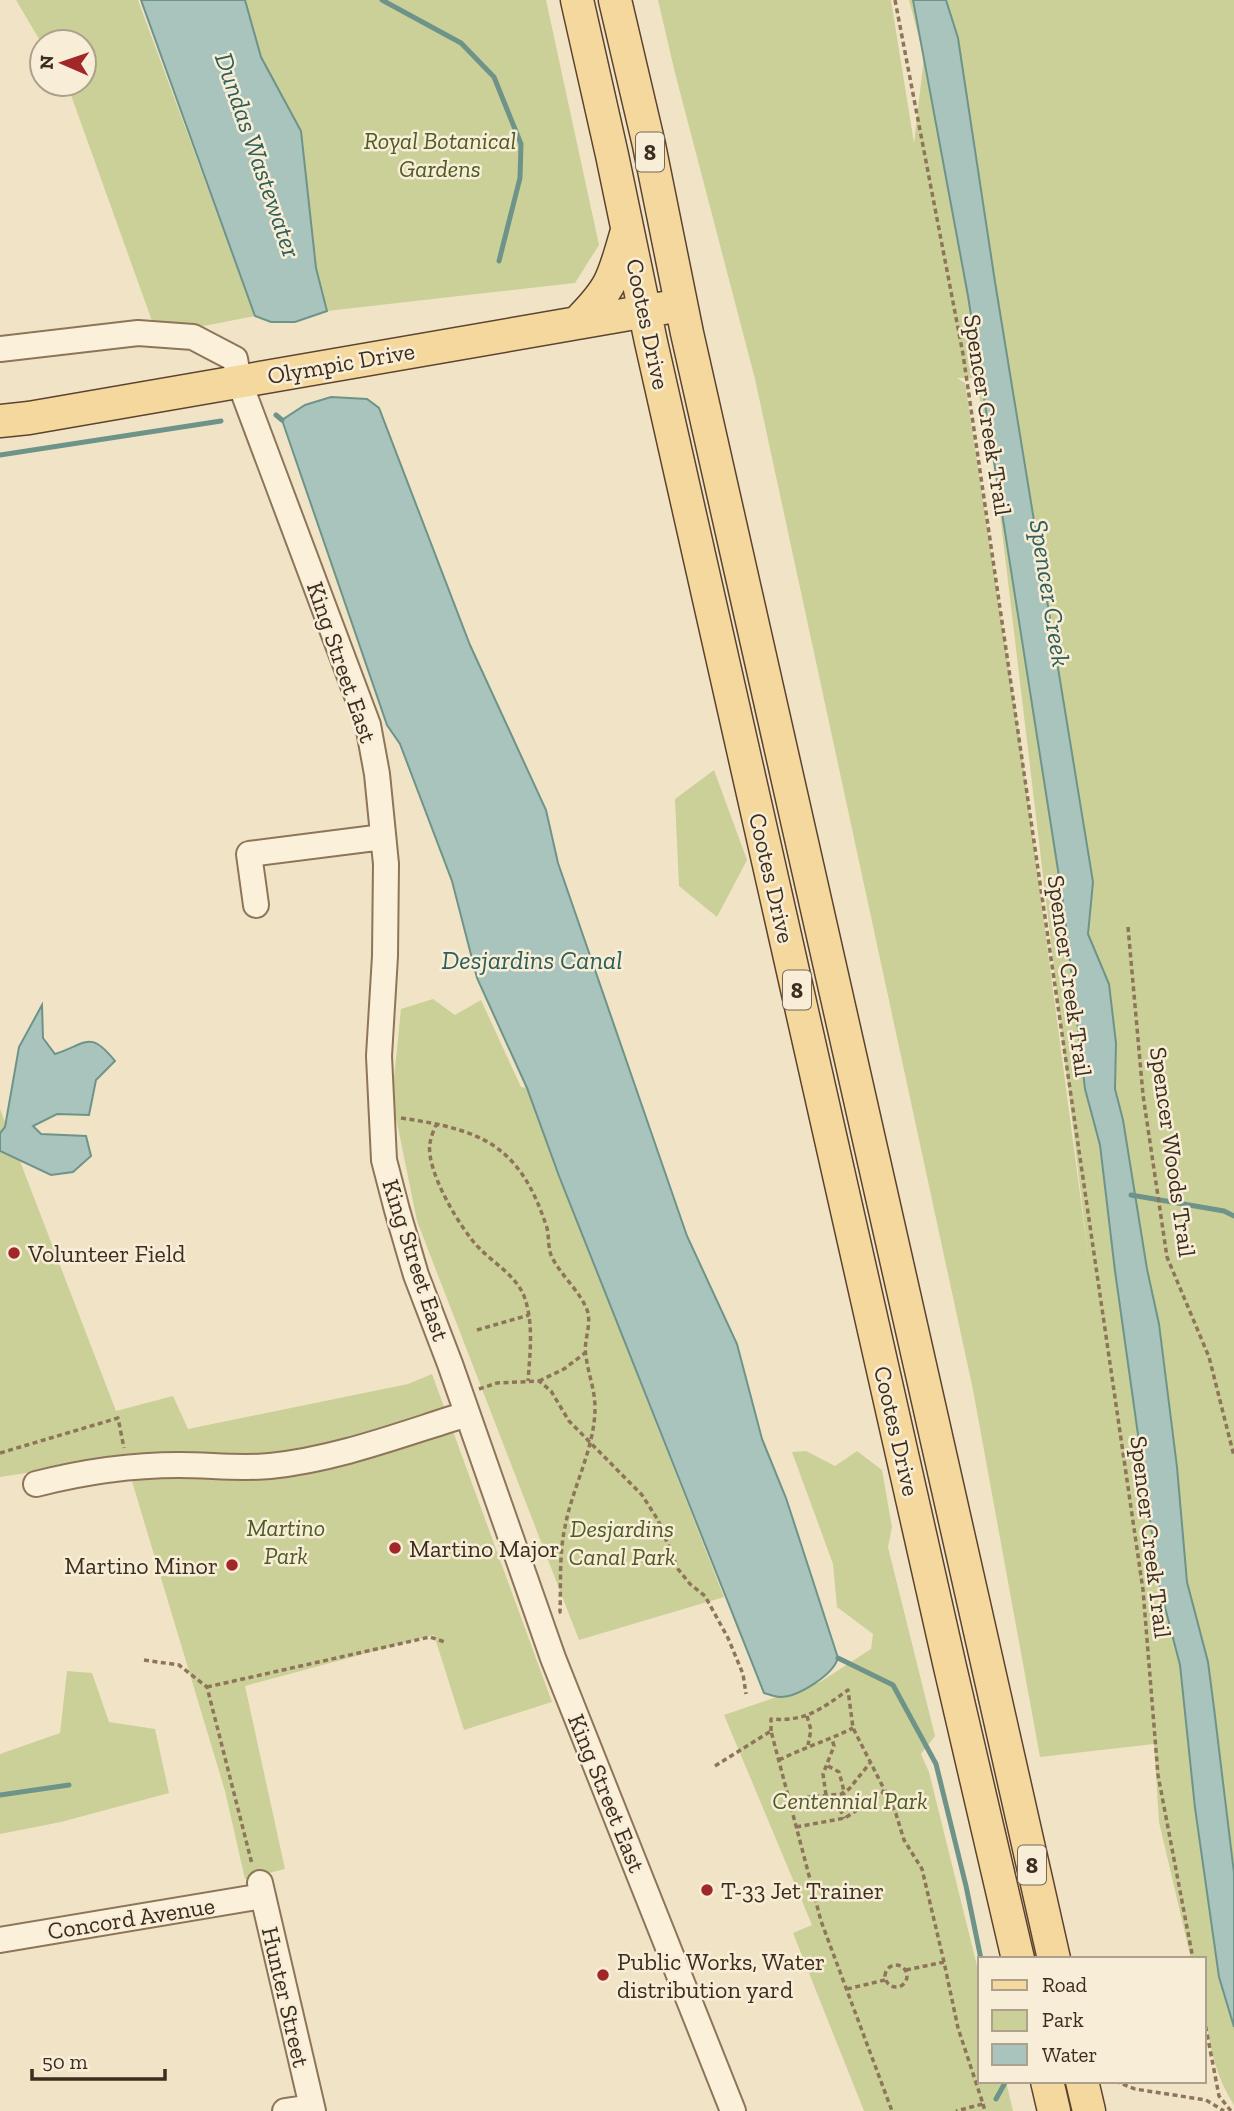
<svg xmlns="http://www.w3.org/2000/svg" width="1234" height="2111" viewBox="0 0 1234 2111" font-family="'Zilla Slab',serif">
<style>
.green{fill:#cbd099;fill-rule:evenodd}
.water{fill:#a8c4bc;stroke:#6e948a;stroke-width:2}
.lines{fill:none;stroke-linecap:round;stroke-linejoin:round}
.stream{stroke:#6e948a;stroke-width:5}
.minor-casing{stroke:#8e755a;stroke-width:28}
.major-casing{stroke:#5c432f;stroke-width:35}
.path{stroke:#8e755a;stroke-width:3.5;stroke-dasharray:5 3.5;stroke-linecap:butt}
.minor{stroke:#fbf1db;stroke-width:24}
.major{stroke:#f5d89d;stroke-width:32}
.poi-dot{fill:#a12729;stroke:#f8eed7;stroke-width:2.5}
.labels{text-anchor:middle;dominant-baseline:central;stroke-width:5;stroke-linejoin:round;paint-order:stroke}
.shield{fill:#f8eed7;stroke:#756756;stroke-width:2}
.shield-label{font-size:23px;font-weight:bold;fill:#3d2d1f}
.park-label{font-size:24px;font-style:italic;fill:#4e5b24;stroke:#f8eed7}
.street-label{font-size:24px;fill:#3d2d1f;stroke:#f8eed7}
.poi-label{font-size:24px;fill:#3d2d1f;stroke:#f8eed7;text-anchor:start}
.water-label{font-size:26px;font-style:italic;fill:#2e5e5a;stroke:#f8eed7}
</style>
<rect width="100%" height="100%" fill="#f1e4c6"/>
<path class="green" d="M16,0H138L255,316L157,335L67,84H84V42H42V44Z
M218,0H546L599,245L575,283L327,311Z
M658,0H891L914,143L924,57L909,0H1234V2105C1206,2062 1204,2009 1204,1959H1191L1159,1822L1154,1744L1040,1757L973,1390L755,379L675,73ZM957,378H975L994,464L1089,1262L1022,755L965,383Z
M714,770L747,860L717,917L679,886L675,799Z
M433,999L455,1015L481,1000L521,1087L527,1088L559,1176L724,1597L579,1640L417,1221L392,1098L401,1009Z
M0,1109L116,1411L173,1396L188,1429L408,1384L432,1374L552,1702L464,1730L434,1635L245,1686L285,1869L245,1879L225,1791L128,1468L84,1464L0,1477Z
M806,1451L835,1466L857,1451L882,1470L892,1527L888,1547L935,1736L921,1754L929,1772L980,1978V2081H1006L1013,2111H864L793,1933L812,1925L724,1715L820,1682L871,1649L873,1634L837,1607L833,1564L792,1452Z
M67,1671L92,1673L109,1722L155,1729L169,1793L61,1822L0,1834V1754L60,1733Z"/>
<path class="water" d="M141,0H245L261,57L301,131L316,268L327,311L295,322H271L255,316Z
M913,0H946L958,38L995,282L1093,882L1088,934L1109,984L1116,1043L1115,1089L1123,1120L1147,1269L1159,1324L1177,1467L1187,1582L1208,1662L1214,1708L1234,1873V2027L1219,1977L1195,1808L1180,1665L1159,1584L1115,1271L1100,1145L1085,1089L1063,902L968,296Z
M331,397L367,399L379,408L470,645L546,810L558,863L687,1236L737,1344L762,1439L786,1498L838,1658C833,1675 798,1697 780,1697C775,1697 768,1694 764,1693L559,1176L527,1088L477,978L452,881L400,744L387,725L282,420L305,405Z
M42,1005L43,1038L55,1054C88,1043 90,1030 115,1061L96,1080L89,1115L57,1114L33,1126L41,1134L86,1136L91,1156L73,1172L51,1175L0,1151V1133L5,1127L19,1047Z"/>
<g class="lines">
<path class="stream" d="M382,0L461,43L494,77L521,144L520,178L499,261
M276,415L282,420
M0,455L221,421
M1131,1195L1224,1211L1234,1216
M838,1658L893,1685L936,1764L966,1886L981,1959
M0,1795L69,1785
M996,2099L1006,2081"/>
<defs>
<path id="minor" d="M0,349L138,333L193,337L235,359L239,381L368,725L377,774L386,864L385,956L379,1056L384,1160L397,1210L416,1275L450,1364L553,1658L733,2111
M256,905L249,854L383,837
M36,1484C83,1472 131,1465 179,1465C210,1465 240,1469 270,1466C338,1459 402,1434 467,1414
M260,1883L313,2111
M0,1940L263,1896
M285,2111L312,2107"/>
<path id="major" d="M577,0L612,155L651,342L950,1667L1018,1959
M615,0L649,145L687,333L1054,1959
M577,323C611,289 613,280 626,234
M0,421L29,418L664,308
M1047,2081L1054,2111
M1082,2081L1089,2111"/>
</defs>
<use href="#minor" class="minor-casing"/>
<use href="#major" class="major-casing"/>
<path class="path" d="M895,0L963,354L1143,1590L1158,1775L1193,1959
M1128,927L1143,1095L1167,1257L1209,1357L1234,1456
M401,1118C483,1130 520,1145 547,1228C549,1237 548,1247 551,1255C559,1274 583,1294 588,1313C591,1328 583,1342 586,1356C588,1374 595,1389 595,1408C595,1448 572,1488 565,1527C559,1554 561,1584 560,1612L558,1613
M437,1123C434,1129 431,1137 430,1143C425,1170 461,1230 480,1249C494,1263 516,1276 524,1296C534,1323 530,1353 528,1381
M477,1330L529,1315
M539,1381L564,1369L585,1353
M479,1389L497,1383L539,1381L551,1391L569,1421L642,1495L658,1520L678,1569L690,1584L705,1596L728,1638L743,1674L746,1694
M0,1453L118,1418L124,1448
M144,1660L179,1665L207,1687L252,1864
M207,1687L430,1637L445,1642
M807,1716L811,1730L808,1745
M771,1731V1719C806,1722 821,1709 848,1690L853,1728L884,1789L882,1794L845,1818L796,1827
M779,1760C803,1748 829,1740 853,1728
M715,1766L771,1731L821,1921L892,2111
M828,1766L839,1772C843,1787 847,1796 840,1810L845,1818
M885,1790L896,1814L904,1840L922,1869L944,1962
M826,1795L823,1774L834,1746L832,1739
M789,1799L841,1794L849,1789L870,1763
M885 1976a11 11 0 1 1 22 0a11 11 0 1 1-22 0Z
M906,1970L944,1962L958,2028L983,2104L956,2111
M847,1989L885,1980
M1204,2018L1219,2096L1231,2111
M1115,2081L1135,2089L1206,2100L1224,2111
M983,2104L985,2111"/>
<use href="#minor" class="minor"/>
<use href="#major" class="major"/>
</g>
<g class="poi-dot">
<circle cx="14" cy="1253" r="7"/>
<circle cx="395" cy="1548" r="7"/>
<circle cx="232" cy="1565" r="7"/>
<circle cx="707" cy="1890" r="7"/>
<circle cx="603" cy="1975" r="7"/>
</g>
<g class="labels">
<g class="shield">
<rect x="636" y="132.5" width="28" height="39" rx="5"/>
<rect x="783" y="970.5" width="28" height="39" rx="5"/>
<rect x="1018" y="1845.5" width="28" height="39" rx="5"/>
</g>
<g class="shield-label">
<text x="650" y="152">8</text>
<text x="797" y="990">8</text>
<text x="1032" y="1865">8</text>
</g>
<g class="park-label">
<text x="440" y="140">Royal Botanical<tspan x="440" dy="28">Gardens</tspan></text>
<text x="286" y="1527">Martino<tspan x="286" dy="28">Park</tspan></text>
<text x="622" y="1528">Desjardins<tspan x="622" dy="28">Canal Park</tspan></text>
<text x="850" y="1800">Centennial Park</text>
</g>
<g class="street-label">
<text transform="translate(648 324) rotate(78)">Cootes Drive</text>
<text transform="translate(341 363) rotate(-10)">Olympic Drive</text>
<text transform="translate(988 415) rotate(81)">Spencer Creek Trail</text>
<text transform="translate(342 662) rotate(71)">King Street East</text>
<text transform="translate(772 878) rotate(77)">Cootes Drive</text>
<text transform="translate(1070 976) rotate(82)">Spencer Creek Trail</text>
<text transform="translate(1173 1152) rotate(82)">Spencer Woods Trail</text>
<text transform="translate(416 1260) rotate(72)">King Street East</text>
<text transform="translate(897 1431) rotate(77)">Cootes Drive</text>
<text transform="translate(1151 1537) rotate(83)">Spencer Creek Trail</text>
<text transform="translate(607 1793) rotate(68)">King Street East</text>
<text transform="translate(131 1918) rotate(-9)">Concord Avenue</text>
<text transform="translate(286 1997) rotate(77)">Hunter Street</text>
</g>
<g class="poi-label">
<text x="28" y="1253">Volunteer Field</text>
<text x="409" y="1548">Martino Major</text>
<text x="218" y="1565" text-anchor="end">Martino Minor</text>
<text x="721" y="1890">T-33 Jet Trainer</text>
<text x="617" y="1961">Public Works, Water<tspan x="617" dy="28">distribution yard</tspan></text>
</g>
<g class="water-label">
<text transform="translate(258 155) rotate(71)">Dundas Wastewater</text>
<text transform="translate(1050 593) rotate(81)">Spencer Creek</text>
<text x="532" y="960">Desjardins Canal</text>
</g>
</g>
<rect x="978" y="1957" width="228" height="126" fill="#f8eed7" stroke="#ada18d" stroke-width="2"/>
<rect x="992" y="1980" width="35" height="10" fill="#f5d89d" stroke="#ada18d" stroke-width="2"/>
<text x="1042" y="1992" font-size="21" fill="#3d2d1f">Road</text>
<rect x="992" y="2010" width="35" height="21" fill="#cbd099" stroke="#ada18d" stroke-width="2"/>
<text x="1042" y="2027" font-size="21" fill="#3d2d1f">Park</text>
<rect x="992" y="2044" width="35" height="21" fill="#a8c4bc" stroke="#ada18d" stroke-width="2"/>
<text x="1042" y="2062" font-size="21" fill="#3d2d1f">Water</text>
<g transform="translate(63 63) rotate(272)"><circle r="33" fill="#f8eed7" stroke="#ada18d" stroke-width="2"/>
<path d="M0-5L12 26L0 18L-12 26Z" fill="#a12729"/>
<text y="-10" font-size="19" font-weight="bold" text-anchor="middle" fill="#3d2d1f">N</text>
</g>
<path d="M32 2069v10h133v-10" fill="none" stroke="#3d2d1f" stroke-width="3.5"/>
<text x="42" y="2069" font-size="21" fill="#3d2d1f" stroke="#f8eed7" stroke-width="5" paint-order="stroke">50 m</text>
</svg>
